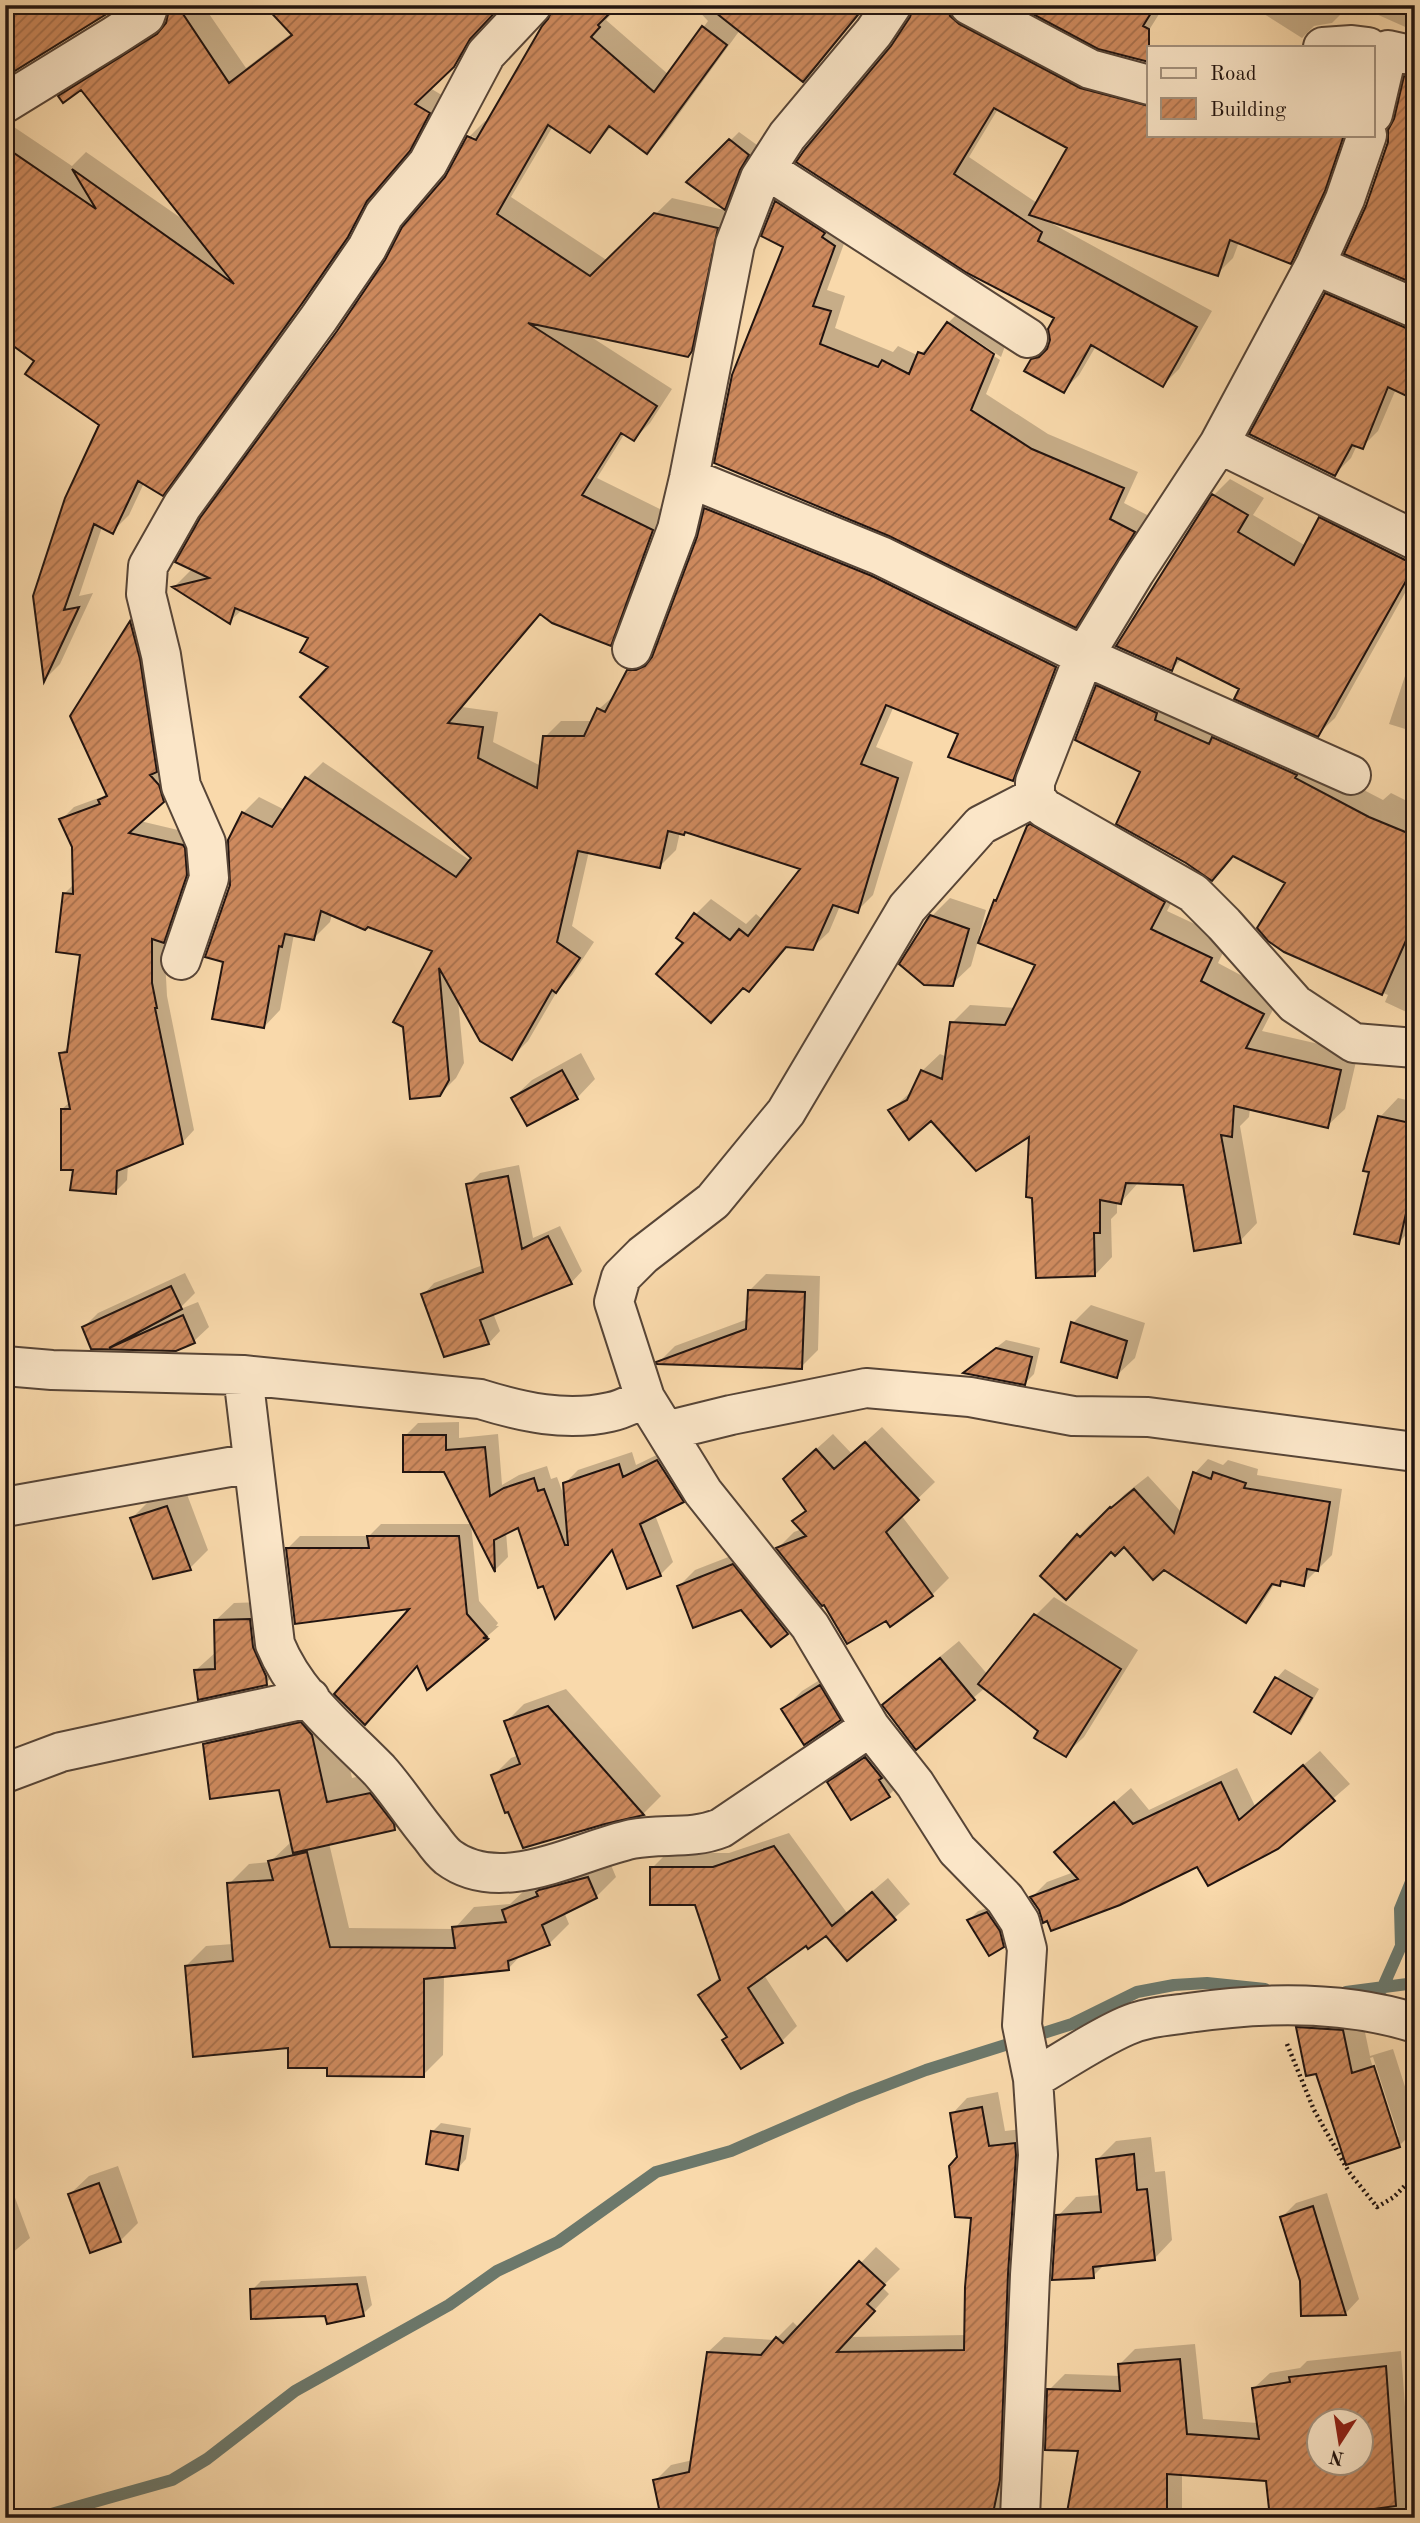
<svg xmlns="http://www.w3.org/2000/svg" width="1420" height="2523" viewBox="0 0 1420 2523" font-family="'Old Standard TT',serif">
<style>
.shadow{fill:#0003;fill-rule:evenodd}
.lines{fill:none;stroke-linecap:round;stroke-linejoin:round}
.stream{stroke:#6c786b;stroke-width:12}
.building{fill:url(#building-hatch);stroke:#211410;stroke-width:2;fill-rule:evenodd}
.minor-casing{stroke:#574537;stroke-width:42}
.path{stroke:#211410;stroke-width:4.5;stroke-dasharray:2 3.5;stroke-linecap:butt}
.minor{stroke:#fbe6c8;stroke-width:38}
</style>
<defs>
<pattern id="building-hatch" width="6" height="6" patternUnits="userSpaceOnUse" patternTransform="scale(1.75)"><rect width="6" height="6" fill="#ce8a5e"/><path d="M-1 1l2-2M0 6l6-6M5 7l2-2" fill="none" stroke="#a7704c"/></pattern>
</defs>
<rect width="100%" height="100%" fill="#f9d9ab"/>
<filter id="stains"><feTurbulence type="fractalNoise" baseFrequency=".00286" numOctaves="4"/><feColorMatrix values="0 0 0 0 .2 0 0 0 0 .09 0 0 0 0 .02 0 0 0 .5 -.17"/></filter>
<radialGradient id="worn" r=".72"><stop offset=".6" stop-color="#630" stop-opacity="0"/><stop offset="1" stop-color="#630" stop-opacity=".3"/></radialGradient>
<path class="shadow" d="M5,5H118L5,75Z
M172,5H203L246,68L292,33L485,21L470,49L430,88L445,97L425,133L383,183L364,219L317,287L178,478L162,494L144,483L129,515L113,531L102,527L79,596L93,593L60,664L45,679L101,425L36,360L5,334V121L72,166L86,152L188,223L81,88L60,97L76,81L167,23Z
M693,5H868L803,80L740,30L663,136L647,152L612,126L590,151L553,126L511,197L608,261L672,198L733,212L704,338L688,355L585,333L672,389L650,423L634,439L625,433L597,478L668,513L627,628L611,644L541,613L462,707L498,712L493,742L541,766L545,737L561,721H593L599,709L616,694L629,671L645,655H654L699,537L706,509L722,493L1071,651L1029,763L1013,779L960,733L894,706L876,747L913,762L873,895L857,911L840,906L829,932L812,948L788,945L749,990L685,943L695,915L711,899L746,924L756,914L763,920L803,868L687,831L684,833L680,832L676,850L660,866L589,851L572,926L594,942L572,975L559,988L528,1041L512,1057L458,1000L464,1063L456,1078L440,1094L435,950L332,914L330,922L314,938L294,934L280,1010L264,1027L225,961L232,885L243,813L259,797L285,810L307,778L323,762L471,861L473,858L310,637L243,609L230,621L175,586L190,571L195,570L338,332L446,178L469,137L485,121L488,123L613,8L615,10L606,20L669,75L708,21ZM472,136L484,143L472,140Z
M915,5H971L1149,88V135H1353L1306,246L1290,262L1239,242L1233,258L1217,274L1054,222L1053,224L1212,311L1179,369L1163,385L1096,346L1079,375L1063,391L1032,360L1049,344L1057,318L968,271L892,47L912,18ZM998,109L1069,148L1037,203L969,157Z
M1020,5H1160L1158,9L1161,11L1144,38Z
M1250,5H1350L1332,23L1314,26L1302,38Z
M1356,5H1415V27L1412,30Z
M739,132L757,145L748,159L733,199L724,208L689,182Z
M792,186L849,230L827,290L845,296L835,328L893,352L898,346L919,356L948,325L1000,360L986,394L1048,434L1138,472L1124,503L1149,516L1091,610L1075,625L733,375L785,246L764,235L776,202Z
M1342,278L1415,309V398L1396,389L1378,431L1362,447L1357,445L1351,458L1335,474L1326,294Z
M963,308L1008,338L1001,357L949,322Z
M1230,479L1264,498L1253,515L1306,546L1321,518L1337,502L1415,540V575L1335,718L1318,734L1242,689L1182,659L1172,669L1214,495Z
M142,611L176,788L140,821L195,834L198,862L176,928L164,940L167,996L194,1130L182,1143L128,1165L127,1180L115,1192L75,1168L62,1109L70,1102L61,1054L70,1045L81,953L65,893L74,884V847L62,819L74,807L104,796L107,793L72,716L132,622Z
M1415,646V732L1389,724Z
M1114,670L1310,762L1383,800L1391,793L1415,805V1016L1385,1002L1388,995L1285,950L1288,883L1142,771L1098,686Z
M1047,808L1181,884L1167,911L1229,940L1218,963L1280,996L1262,1031L1358,1053L1345,1109L1327,1126L1250,1108L1249,1117L1240,1126L1257,1223L1240,1241L1184,1183L1139,1182L1120,1203L1117,1202V1213L1111,1219L1112,1257L1095,1275L1031,1134L932,1119L891,1110L914,1089L922,1071L940,1054L947,1057L952,1023L970,1005L1016,1008L1038,965L978,941L971,966L952,984L932,916L950,898L986,910L979,936L982,937L995,901L999,897L1029,827Z
M581,1053L595,1079L577,1098H513L532,1080Z
M1398,1098L1415,1102V1226L1398,1243L1371,1171L1380,1117Z
M519,1165L533,1238L560,1226L582,1271L571,1283L493,1313L500,1331L489,1343L423,1295L434,1283L483,1265L468,1185L480,1173Z
M185,1273L195,1293L178,1310L198,1302L209,1327L194,1341L175,1350L92,1347L84,1327L98,1313Z
M766,1274L820,1276L818,1350L801,1367L659,1362L675,1346L748,1319L749,1291Z
M1091,1305L1145,1323L1135,1358L1116,1376L1073,1323Z
M1006,1340L1040,1348L1034,1374L1025,1383L974,1365Z
M459,1422V1438L498,1434L502,1485L519,1475L547,1466L551,1479L557,1477L565,1499V1483L578,1470L632,1452L636,1465L671,1448L695,1488L682,1501L655,1515L673,1562L660,1575L613,1549L568,1603L519,1526L506,1532L508,1557L496,1569L445,1471L405,1436L418,1423Z
M882,1427L935,1482L901,1515L949,1578L932,1595L825,1602L778,1548L794,1532L802,1529L794,1521L807,1509L802,1462L833,1434L852,1454Z
M1208,1459L1223,1465L1228,1460L1258,1469L1257,1475L1342,1489L1332,1555L1303,1584L1284,1580L1280,1584L1275,1583L1260,1607L1246,1621L1124,1545L1042,1576L1092,1522L1095,1524L1125,1494L1148,1476L1182,1513L1195,1473Z
M185,1489L208,1550L190,1568L132,1518L150,1500Z
M381,1524H471L479,1601L498,1623L496,1626H499L428,1688L413,1607L287,1549L300,1536H369Z
M749,1549L803,1616L772,1645L741,1608L679,1586L695,1570Z
M1054,1597L1138,1650L1084,1737L1065,1755L1040,1731L986,1687L916,1747L885,1705L903,1687L959,1641L988,1675L1036,1615Z
M268,1602L284,1665L266,1683L196,1670L216,1652L215,1621L234,1603Z
M839,1668L858,1701L840,1719L783,1710L802,1691Z
M1285,1669L1319,1689L1300,1723L1291,1732L1277,1678Z
M566,1689L661,1796L643,1814L604,1822L494,1775L511,1758L519,1755L506,1722L524,1704Z
M337,1710L352,1778L395,1768L419,1804L394,1829L329,1843L349,1928L454,1929L474,1907L510,1904L524,1891L608,1858L616,1877L596,1897L564,1912L569,1924L549,1944L523,1953L508,1969L444,1975L443,2055L423,2075L329,2067L289,2047L186,1966L206,1946L233,1944L229,1884L249,1864L270,1862L292,1841L280,1788L205,1744L230,1719Z
M884,1739L907,1777L889,1795L851,1818L829,1783L848,1764Z
M1320,1751L1350,1784L1277,1847L1198,1865L1048,1919L1032,1897L1047,1882L1074,1872L1057,1852L1131,1788L1149,1810L1237,1768L1255,1806Z
M789,1833L847,1913L888,1878L910,1904L848,1959L826,1933L764,1975L797,2026L782,2041L741,2066L729,2036L700,1995L721,1976L697,1903L652,1868L667,1853H729Z
M997,1905L1012,1936L1003,1945L969,1920L978,1911Z
M1316,2010L1361,2013L1370,2056L1393,2049L1415,2118V2130L1399,2146L1318,2072L1298,2028ZM1373,2057L1399,2137H1395L1370,2058Z
M998,2092L1005,2131L1031,2128L1021,2518H663L655,2481L671,2465L693,2460L708,2352L724,2337L775,2340L793,2322L799,2328L876,2247L900,2269L882,2287L889,2294L850,2337L966,2335L973,2217L952,2114L967,2098Z
M441,2123L471,2128L466,2159L458,2168L432,2132Z
M1151,2137L1155,2172L1165,2171L1172,2240L1154,2259L1105,2264L1093,2276L1058,2216L1076,2197L1101,2195L1098,2159L1116,2141Z
M118,2166L138,2223L120,2241L70,2194L89,2176Z
M11,2187L30,2238L5,2259V2189Z
M1327,2193L1359,2299L1346,2313L1303,2314L1301,2281L1282,2217L1296,2203Z
M366,2276L372,2305L363,2314H327L252,2290L261,2281Z
M1195,2344L1203,2419L1258,2423L1254,2388L1270,2373L1300,2368L1307,2361L1401,2351L1410,2476L1414,2475L1415,2478V2518H1272L1267,2479L1182,2473V2518H1051L1057,2512L1069,2511L1080,2449L1049,2390L1065,2374L1121,2376L1119,2365L1135,2349ZM1318,2422H1360V2464H1318Z"/>
<g class="lines">
<path class="stream" d="M1382,1989L1401,1946L1400,1909L1415,1872
M1346,1992L1415,1983
M37,2518L172,2480L207,2459L295,2391L449,2305L497,2271L558,2242L656,2172L731,2151L853,2098L926,2070L1072,2024L1137,1992L1174,1985L1207,1983L1265,1989"/>
</g>
<path class="building" d="M5,5H121L13,72L5,59Z
M170,5H177L229,83L292,35L264,5H502L470,39L454,67L415,104L430,113L410,151L367,201L348,237L301,305L163,496L138,481L113,534L94,524L64,610L79,607L44,682L33,596L65,498L99,425L25,374L34,361L5,340V147L96,209L72,169L234,284L81,90L63,103L58,96L157,34L166,23Z
M554,5H618L598,25L600,27L591,37L654,92L702,26L727,45L647,154L609,126L590,153L548,125L497,214L590,276L654,213L718,228L692,351L688,357L528,323L657,406L634,441L621,433L582,495L653,530L611,646L552,623L540,614L448,723L483,727L478,758L537,788L543,736H584L597,708L605,712L627,670H636L645,666L652,657L697,537L704,508L872,576L1056,667L1013,781L948,757L958,734L886,705L861,764L898,778L858,913L833,905L813,950L786,947L749,992L743,988L711,1023L656,974L683,943L676,938L694,913L730,940L739,929L748,936L800,869L685,832L684,835L668,831L660,868L578,851L557,942L580,958L556,993L552,990L512,1060L480,1041L439,968L449,1080L440,1096L410,1099L403,1027L393,1022L432,951L368,927L365,930L321,911L314,940L285,934L282,947L279,946L264,1028L212,1019L223,962L205,957L230,885L228,840L242,812L272,827L305,777L456,877L471,858L300,697L328,667L300,652L308,638L235,608L230,624L172,587L209,578L175,562L200,518L337,331L385,260L402,227L445,177L467,136L476,140L542,26L548,19Z
M706,5H866L803,82Z
M914,5H947L950,16L959,24L1080,88L1149,106V135H1344L1325,191L1291,264L1230,240L1218,276L1029,215L1067,148L994,108L954,174L1042,232L1038,241L1197,327L1163,387L1091,345L1064,393L1024,371L1031,359L1039,357L1047,349L1050,340L1048,329L1054,318L967,273L796,162L805,149L891,46L910,17Z
M1016,5H1156L1143,26L1149,29V62L1098,49Z
M1404,76L1415,77V284L1344,254L1366,206L1388,142V130L1394,119Z
M729,139L749,155L740,170L725,210L686,182Z
M775,201L825,233L822,237L835,246L813,306L831,311L820,344L878,367L882,360L909,374L918,352L924,354L947,322L994,354L971,410L1032,449L1124,488L1110,519L1135,532L1076,628L889,536L714,463L732,375L783,247L761,236Z
M1325,293L1406,328L1415,329V400L1388,387L1363,449L1352,445L1335,476L1249,434Z
M1212,494L1248,515L1238,532L1294,565L1319,517L1405,560L1415,562V565L1318,737L1234,699L1239,689L1177,658L1172,671L1116,646Z
M130,621L140,659L157,772L150,775L159,785L164,802L129,833L183,845L185,848L187,875L164,943L152,939V983L157,1008H155L183,1144L117,1171L116,1194L70,1190L73,1170H61V1109H70L59,1053L67,1052L80,955L56,952L63,893L73,894L72,847L59,819L100,804L98,800L107,796L70,716Z
M1096,685L1157,713L1155,720L1209,744L1212,737L1297,775L1295,778L1369,817L1415,836V920L1382,995L1284,952L1268,941L1257,928L1285,883L1233,856L1212,881L1186,863L1116,824L1140,772L1075,740Z
M1030,824L1165,902L1151,929L1212,958L1201,981L1264,1014L1246,1048L1341,1070L1328,1128L1234,1106L1232,1137L1221,1135L1241,1243L1194,1251L1183,1185L1126,1183L1121,1204L1100,1200V1233H1094L1095,1276L1036,1278L1032,1198L1026,1197L1029,1137L976,1171L931,1121L909,1140L888,1110L907,1100L921,1070L942,1079L950,1022L1005,1025L1035,965L978,943L994,900L996,901L1027,826Z
M930,915L969,929L953,986L924,985L899,964Z
M562,1070L578,1099L527,1126L511,1098Z
M1378,1116L1415,1124V1174L1399,1244L1354,1234L1369,1172L1363,1171Z
M508,1176L522,1249L548,1236L572,1284L480,1320L489,1344L444,1357L421,1294L483,1272L466,1184Z
M171,1286L182,1309L109,1348L183,1315L195,1343L176,1351L91,1349L82,1327Z
M748,1290L805,1292L802,1369L657,1364L656,1362L746,1329Z
M1071,1322L1127,1341L1117,1378L1061,1362Z
M996,1348L1032,1357L1025,1385L963,1373Z
M403,1435H446V1450L485,1447L490,1496L504,1488L534,1478L538,1491L544,1489L565,1545H568L563,1483L619,1464L623,1477L657,1460L684,1502L640,1524L661,1576L627,1589L612,1550L555,1619L543,1586L538,1588L518,1528L494,1540L495,1572L444,1472H403Z
M865,1442L919,1500L886,1532L933,1596L890,1627L886,1621L847,1644L824,1605L822,1606L776,1548L806,1536L792,1521L806,1511L783,1479L816,1449L834,1469Z
M1193,1472L1211,1479L1213,1472L1246,1483L1244,1488L1330,1502L1318,1571L1307,1569L1304,1586L1281,1581L1280,1586L1272,1584L1246,1623L1164,1570L1153,1580L1124,1547L1115,1556L1111,1552L1066,1600L1040,1576L1077,1534L1080,1537L1110,1507L1111,1508L1134,1489L1174,1533Z
M167,1506L191,1570L153,1579L130,1518Z
M367,1536H459L467,1614L487,1637L483,1638L488,1639L427,1690L417,1666L365,1725L334,1694L409,1609L295,1624L286,1548H369Z
M733,1564L788,1634L771,1647L741,1610L693,1628L677,1586Z
M1034,1614L1121,1669L1066,1757L1034,1738L1038,1731L978,1684Z
M250,1619L253,1647L266,1676L267,1685L198,1700L194,1670L215,1669L214,1620Z
M940,1658L975,1700L916,1750L882,1705Z
M1275,1677L1312,1698L1291,1734L1254,1712Z
M820,1685L841,1720L804,1745L781,1709Z
M548,1706L577,1739L644,1815L605,1824L523,1848L508,1812L505,1813L491,1775L520,1764L504,1721Z
M301,1722L312,1735L327,1802L370,1793L394,1824L395,1830L293,1853L279,1790L210,1799L203,1744Z
M865,1757L882,1778L879,1780L890,1797L851,1820L827,1782Z
M1303,1765L1335,1801L1278,1849L1208,1886L1197,1867L1120,1905L1051,1931L1047,1921L1043,1923L1039,1910L1030,1897L1078,1879L1054,1852L1114,1802L1133,1824L1221,1782L1239,1820Z
M774,1846L832,1926L872,1892L896,1920L847,1961L826,1936L808,1949L806,1946L748,1988L783,2043L741,2069L722,2040L727,2037L698,1995L720,1980L695,1905H650V1867H713Z
M307,1852L330,1947L455,1948L452,1927L506,1922L502,1910L538,1896L536,1892L539,1890L588,1877L597,1898L542,1925L550,1945L508,1961L509,1970L424,1979V2077L327,2076V2068H288V2048L193,2057L185,1966L233,1961L227,1883L273,1880L268,1861Z
M987,1912L1000,1931L1004,1947L989,1956L967,1920Z
M1296,2027L1343,2030L1352,2073L1374,2066L1400,2147L1346,2165L1316,2074L1306,2076Z
M982,2107L989,2146L1015,2143L1016,2155L1008,2274L1000,2480L992,2518H661L653,2480L689,2472L707,2352L761,2355L776,2337L783,2343L859,2261L885,2285L867,2304L875,2311L837,2352L964,2350L965,2287L971,2218L955,2217L949,2166L957,2157L950,2113Z
M431,2131L463,2136L458,2170L426,2164Z
M1134,2154L1137,2190L1147,2189L1155,2260L1093,2267L1094,2278L1052,2280L1056,2215L1101,2212L1096,2159Z
M99,2183L121,2242L90,2253L68,2194Z
M1313,2206L1346,2315L1301,2316L1300,2281L1280,2217Z
M357,2284L364,2316L327,2324L325,2316L251,2319L250,2289Z
M1180,2359L1187,2434L1259,2439L1252,2388L1290,2382L1289,2377L1386,2366L1396,2506L1308,2518H1270L1266,2481L1167,2474V2518H1066L1078,2451L1045,2450L1047,2389L1120,2391L1118,2364ZM1319,2421H1361V2463H1319Z"/>
<g class="lines">
<defs>
<path id="minor" d="M969,5L1090,69L1149,85
M1323,47L1352,45L1368,47
M5,103L114,36L145,16L149,5
M1373,114L1388,50L1415,56
M1367,135L1345,199L1315,265L1219,444L1135,572L1084,656L1035,782V797L1044,808L1193,893L1224,924L1295,1004L1354,1043L1415,1048
M766,169L1028,338
M1315,265L1415,308
M1219,444L1415,540
M689,478L881,556L1084,656L1351,775
M632,649L677,529L689,478L735,244L760,178L787,136L874,32L892,5
M181,960L209,878L206,843L181,786L161,655L146,594L148,566L182,506L319,318L367,248L384,215L428,163L486,54L532,5
M5,1366L52,1370L243,1375L275,1644C296,1696 341,1731 379,1770C398,1791 413,1816 431,1837C436,1844 442,1852 448,1857C501,1897 577,1851 632,1839C662,1833 691,1840 721,1828L870,1727
M243,1375L480,1399C522,1412 566,1422 610,1412C622,1410 634,1403 645,1398L703,1492L810,1626L870,1727L915,1784L957,1850L1005,1899L1020,1922L1027,1949L1022,2025L1033,2079L1038,2155L1030,2275L1020,2518
M645,1398L614,1302L621,1277L643,1255L713,1201L786,1112L907,908L981,825L1035,797
M666,1431L731,1415L866,1388L970,1397L1073,1416L1148,1417L1415,1452
M5,1507L252,1463
M5,1773L61,1752L310,1698
M1033,2079C1064,2061 1094,2040 1126,2026C1146,2017 1167,2016 1188,2013C1263,2002 1342,2000 1415,2023"/>
</defs>
<use href="#minor" class="minor-casing"/>
<path class="path" d="M1287,2044L1314,2110L1349,2172L1377,2207L1394,2197L1415,2175"/>
<use href="#minor" class="minor"/>
</g>
<rect width="1420" height="2523" fill="none" stroke="#f9d9ab" stroke-width="28"/>
<rect x="7" y="7" width="1406" height="2509" fill="none" stroke="#211410" stroke-width="3.5"/>
<rect x="14" y="14" width="1392" height="2495" fill="none" stroke="#211410" stroke-width="2"/>
<rect x="1147" y="46" width="228" height="91" fill="#fbe6c8" stroke="#a4927e" stroke-width="2"/>
<rect x="1161" y="68" width="35" height="10" fill="#fbe6c8" stroke="#a4927e" stroke-width="2"/>
<text x="1210" y="80" font-size="21" fill="#211410">Road</text>
<rect x="1161" y="98" width="35" height="21" fill="url(#building-hatch)" stroke="#a4927e" stroke-width="2"/>
<text x="1210" y="116" font-size="21" fill="#211410">Building</text>
<g transform="translate(1340 2442) rotate(192)"><circle r="33" fill="#fbe6c8" stroke="#a4927e" stroke-width="2"/>
<path d="M0-5L12 26L0 18L-12 26Z" fill="#8f2418"/>
<text y="-10" font-size="19" font-weight="bold" text-anchor="middle" fill="#211410">N</text>
</g>
<rect width="100%" height="100%" filter="url(#stains)"/>
<rect width="100%" height="100%" fill="url(#worn)"/>
</svg>
